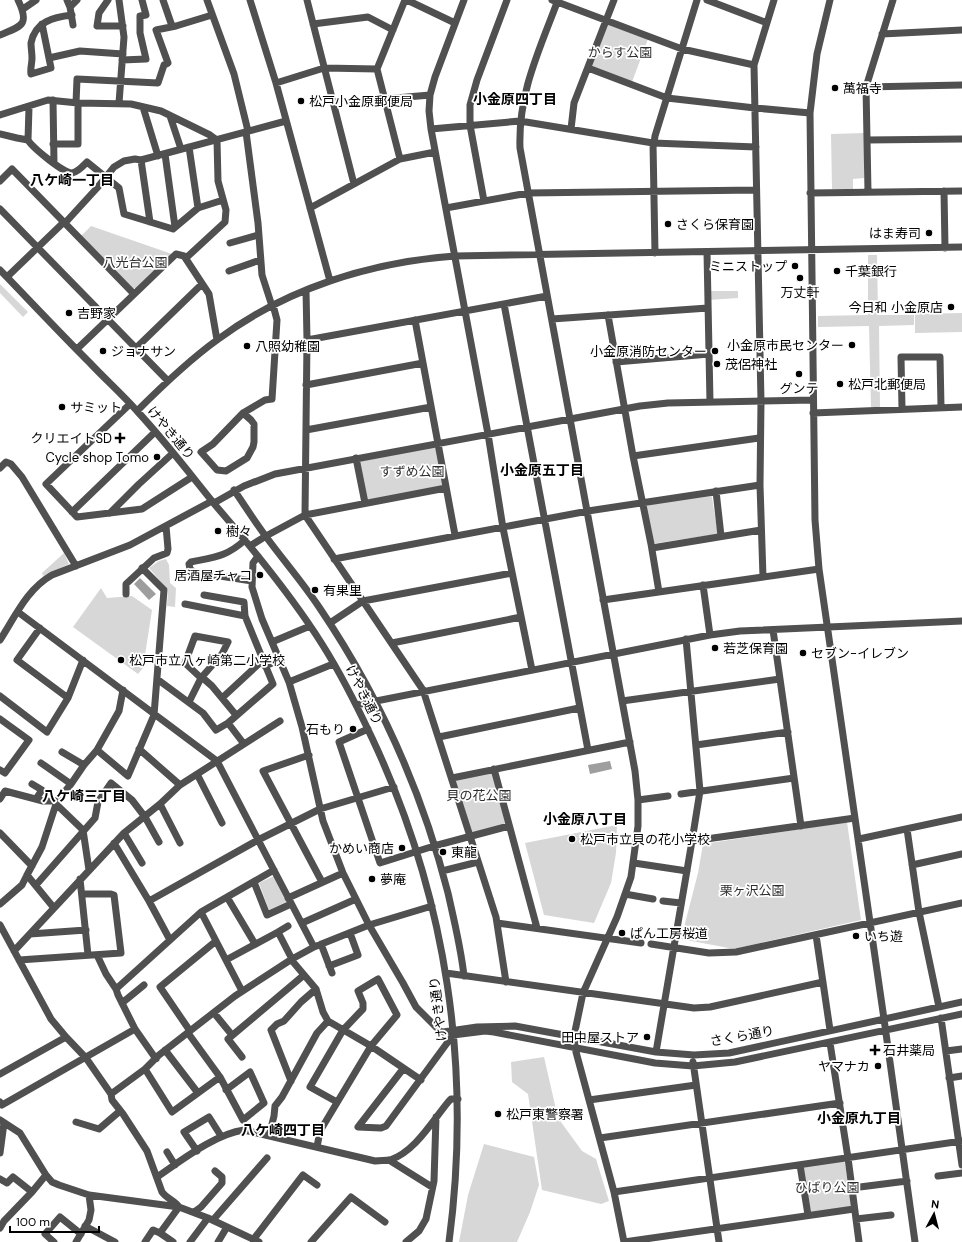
<svg xmlns="http://www.w3.org/2000/svg" width="962" height="1242" viewBox="0 0 962 1242" font-family="'DM Sans','Noto Sans JP',sans-serif">
<style>
.green{fill:#d7d7d7}
.water{fill:#9e9e9e}
.lines{fill:none;stroke-linecap:round;stroke-linejoin:round}
.minor{stroke:#505050;stroke-width:7}
.poi-dot{fill:#000;stroke:#fff;stroke-width:1.5}
.labels{text-anchor:middle;dominant-baseline:central;stroke-width:3.5;stroke-linejoin:round;paint-order:stroke}
.park-label{font-size:13px;fill:#2e2e2e;stroke:#fff}
.poi-label{font-size:13px;fill:#000;stroke:#fff;text-anchor:start}
.street-label{font-size:13px;fill:#000;stroke:#fff}
.neighbourhood-label{font-size:14px;font-weight:bold;fill:#000;stroke:#fff}
</style>
<rect width="100%" height="100%" fill="#fff"/>
<path class="green" d="M607,23L648,39L632,82L592,66Z
M864,133V178L853,179V189H832L831,134Z
M91,226L172,254L136,288H133L81,236Z
M868,255H877L878,315H914V325L879,326L880,407H871L869,326L818,327V316L868,315Z
M0,284L28,312L23,317L0,293Z
M708,291H738V298L708,300Z
M962,313V332L915,333V314Z
M434,447L436,448L443,484L441,487L369,500L366,499L359,462L361,461Z
M711,492L718,534L651,544L643,503Z
M64,553L69,564L43,576L42,573Z
M166,559L169,565L170,583L176,588L175,607L167,606L168,590L149,568L159,561Z
M101,588L107,598L132,596L152,610L143,668L138,674L73,627Z
M492,773L505,823L504,825L473,833L471,832L455,782L457,779Z
M847,822L861,920L734,949L681,939L698,873L703,844Z
M617,825L616,853L611,883L594,923L544,915L525,843Z
M274,876L288,901L269,910L259,883Z
M544,1057L558,1118L582,1151L596,1159L609,1201L601,1204L542,1190L528,1094L512,1082L511,1062Z
M484,1144L534,1157L539,1185L530,1212L517,1242H459L468,1195Z
M843,1161L845,1163L851,1204L850,1207L811,1212L803,1169L804,1167Z"/>
<path class="water" d="M140,578L156,594L149,600L134,584Z
M610,761L612,769L590,774L588,765Z"/>
<g class="lines">
<path class="minor" d="M67,0L70,7L73,25
M108,0L99,13L97,26H123
M119,0L124,37L119,103
M163,0L172,26
M207,0L234,74L248,131
M250,0L276,83L330,281
M307,0L354,184
M407,0L455,23
M464,0L435,77L430,95L429,111L431,129L488,434L503,528L532,670
M552,0L682,49L754,65
M558,0C539,51 518,93 520,148L635,771L638,800V826L631,877L617,917L583,993L574,1036L576,1052L614,1192L624,1242
M707,0L767,23
M830,0L817,54L810,113L815,520L819,569L884,1019L915,1242
M70,7L77,0
M23,9L36,0
M42,24L51,68L31,74C30,69 32,64 32,58C32,53 31,48 31,43C35,22 53,17 72,15
M313,24L368,17L393,30
M882,34L962,30
M0,35C22,26 30,25 18,0
M49,58L80,51L123,54
M122,60L146,59L140,33V16L146,15L142,0
M588,68L667,98L755,108L810,113
M377,69L405,0
M276,83L324,68L377,69L400,159
M866,87L962,85
M384,99L430,95
M53,100L54,163
M76,103L77,79L158,83L164,65L168,63L156,30L176,26L212,15
M143,107L158,156
M0,115L48,100L78,103L131,104L161,111L210,135L217,140L218,181L226,210L225,222L186,258
M170,116L181,149
M431,129L520,121L653,143L756,147
M571,129L574,103L614,0
M246,132L258,223L262,275L272,306
M0,134L17,138L28,140C32,147 63,173 72,173C78,172 83,166 87,162L119,188L124,214L173,229L198,208L223,200
M28,140L29,107
M867,140L962,139
M653,143L655,253
M654,143L655,136L697,0
M53,144H78V103
M189,147L198,208
M165,154L175,227
M141,160L150,222
M0,181L12,169L134,294
M944,191L945,248
M868,192L866,87L893,0
M810,193L962,191
M484,201L470,125V105L477,80L507,0
M310,208L400,159L435,152
M446,208L528,193L756,190
M0,209L168,381
M65,223L97,188L114,167L124,161L135,159L141,160L286,121
M230,243L258,235
M707,252L710,402
M0,270C30,301 59,332 90,363C105,379 122,394 137,411C165,441 190,474 216,506C254,550 291,595 322,644C341,674 357,706 372,738C447,897 472,1069 449,1242
M229,271L260,260
M7,277L64,222
M306,290L307,340L305,515L423,690L496,917L506,982
M504,304L588,750
M608,315L633,456L651,544L659,592
M552,319L708,308
M415,320L455,535
M307,340L547,296
M136,348L202,284
M77,349L176,254L184,256L209,294L217,340
M616,362L709,354
M306,385L423,363
M130,404L46,484L77,517L142,509L192,477
M902,409L901,357H940L941,407
M137,411C162,386 188,361 217,340C285,289 370,262 455,256L962,247
M243,413L251,420L254,424V442L253,447L247,458L226,471L217,470L201,452L213,444L243,413L265,400L272,399L277,320L273,305
M813,413L962,407
M306,430L431,407
M633,456L759,438
M356,458L365,503
M0,468L6,462L11,464L22,477L76,566
M234,490C245,506 255,522 267,538C284,561 303,583 319,607C378,694 422,791 448,893C454,920 461,948 464,976
M716,491L721,536
M214,503L244,486L275,474L640,406L668,403L813,400
M72,512L155,432
M110,513L139,484L173,453
M245,540C226,557 215,557 191,562L189,564L190,569L194,572L252,581
M250,546L266,536L305,515L446,488
M652,548L761,530
M258,556L253,563L252,587L262,619L289,682L302,727L323,821L343,873L369,925L403,983L416,1007L440,1031L443,1032L477,1027L515,1026L656,1052L694,1055L729,1053L962,1002
M334,559L588,511L760,485
M763,577L760,485L761,401L754,65L774,0
M703,585L710,635
M126,594V584L154,558L167,553L168,549L166,526
M204,595L244,602L245,616L273,684L228,723
M603,600L819,569
M185,604L245,616
M18,612L217,761L314,947
M330,623L363,601L512,573
M40,628L17,660L68,698
M773,630L801,826
M686,639L700,791L692,841
M0,640C15,617 27,589 52,575L130,545L212,501
M272,642L310,626
M392,643L521,617
M265,666L279,660
M157,679L203,713L216,730L228,723L244,744
M289,682L333,664
M0,696L47,732L68,698L83,660
M222,698L263,660
M622,701L780,679
M189,702L201,678L222,654L228,642L195,636L185,663L201,678L204,679L212,686L236,715
M356,705L710,635L740,631L962,621
M0,719L29,740L5,773L0,770
M368,729L339,742L380,863L434,846L509,826
M439,737L579,708
M696,745L788,732
M139,749L180,785
M97,750L128,776L154,715L164,590L142,568
M62,752L84,765
M309,755L263,771L322,882
M41,763L71,784
M494,769L537,928
M197,774L222,823
M452,778L630,742
M32,784L42,790L36,799
M681,794L794,778
M0,799L5,791L43,801H57
M638,800L668,796
M56,804L83,830L89,870
M160,804L180,843
M907,829L919,912L939,1007
M0,833L32,866
M124,833L142,863
M859,839L962,817
M114,843L149,901L170,940
M634,863L687,871
M912,865L962,854
M442,871L478,862
M27,875L54,908
M80,879L88,955
M254,882L267,915L291,904
M36,885L95,818L98,802L111,783L132,800L145,817L159,842
M625,894L653,899
M227,897L255,944
M288,898L343,873
M149,901L258,840L320,809L394,787
M663,901L681,903
M0,904L22,885L27,875L42,847L57,801L71,784L84,765L97,750L119,711L123,690
M201,912L242,991
M302,923L356,899
M497,923L641,943
M0,925L51,1019L66,1037
M278,932L294,963L316,989L323,1012L328,1021L371,1046L421,1080
M30,934L86,930
M816,935L830,1030
M321,944L332,973
M651,944L709,953L736,952L962,903
M14,951L124,833L160,804L180,785L280,721
M97,955L106,974L116,989L118,995L135,1029L156,1059
M19,960L121,953L114,895L111,894H82
M226,960L278,932L288,926
M329,966L358,955L350,933
M446,973L694,1008L710,1007L823,982
M116,989L201,912L274,870
M122,1003L144,985
M214,1013L232,1035
M941,1018L962,1165
M190,1031L160,987L216,941
M188,1033L220,1077L243,1120L264,1103L250,1072L226,1090
M830,1043L848,1158L859,1242
M165,1050L198,1093
M946,1051L962,1049
M656,1052L692,841L855,818
M242,1057L228,1039L304,975
M693,1062L719,1242
M145,1069L172,1112L220,1077
M403,1069L358,1127L381,1128L386,1126L453,1035L485,1031L494,1032L655,1063L693,1066L735,1062L962,1014
M0,1074L66,1037L86,1058L111,1094L112,1100L123,1114L147,1151L162,1192C167,1199 174,1200 179,1207L160,1233
M949,1078L962,1076
M291,1081L271,1030L277,1024L284,1021L301,1002L316,989
M111,1094L145,1069L159,1055L235,996L292,959L314,947L369,925L432,906
M589,1100L696,1085
M0,1102L2,1105L135,1029
M0,1120L20,1133L46,1175L52,1182L59,1185L89,1195L179,1207L208,1218L259,1242
M76,1122L99,1129L120,1111
M269,1136L274,1116L275,1106L282,1097L317,1033L328,1021
M600,1138L840,1103
M317,1147L320,1131L371,1046L397,1015L378,979L358,991L363,1003V1009L343,1030L310,1087L337,1102
M197,1151L184,1132L209,1117L221,1136
M167,1152L175,1165
M0,1153L4,1123
M389,1160L432,1187
M800,1165L808,1215
M938,1176L962,1173
M157,1177C182,1160 215,1134 244,1130L375,1161C380,1160 385,1161 390,1160C415,1152 433,1120 449,1101L451,1099H458
M0,1179L7,1183L13,1177L32,1192
M852,1188L907,1181
M614,1192L962,1141
M194,1212L201,1207L222,1183V1177L215,1171
M856,1219L891,1215
M213,1220L267,1158
M85,1226L115,1242
M0,1228L4,1221L32,1192L46,1175
M253,1240L303,1175L317,1185
M54,1242L45,1234L60,1217L81,1234
M76,1242L89,1220L91,1210L89,1195
M145,1242L153,1230L160,1233L173,1242
M190,1242L208,1218
M218,1242L227,1227
M311,1242L351,1197L385,1222
M406,1242L419,1231L426,1219L434,1181L436,1117
M624,1242L854,1209"/>
</g>
<g class="poi-dot">
<circle cx="835" cy="88" r="4"/>
<circle cx="301" cy="101" r="4"/>
<circle cx="668" cy="224" r="4"/>
<circle cx="929" cy="233" r="4"/>
<circle cx="795" cy="266" r="4"/>
<circle cx="837" cy="271" r="4"/>
<circle cx="800" cy="278" r="4"/>
<circle cx="951" cy="307" r="4"/>
<circle cx="69" cy="313" r="4"/>
<circle cx="852" cy="345" r="4"/>
<circle cx="247" cy="346" r="4"/>
<circle cx="103" cy="351" r="4"/>
<circle cx="715" cy="351" r="4"/>
<circle cx="717" cy="364" r="4"/>
<circle cx="799" cy="374" r="4"/>
<circle cx="840" cy="384" r="4"/>
<circle cx="62" cy="407" r="4"/>
<path d="M118 432h4v4h4v4h-4v4h-4v-4h-4v-4h4z"/>
<circle cx="157" cy="457" r="4"/>
<circle cx="218" cy="531" r="4"/>
<circle cx="260" cy="575" r="4"/>
<circle cx="315" cy="590" r="4"/>
<circle cx="715" cy="648" r="4"/>
<circle cx="803" cy="653" r="4"/>
<circle cx="121" cy="660" r="4"/>
<circle cx="353" cy="729" r="4"/>
<circle cx="572" cy="839" r="4"/>
<circle cx="402" cy="848" r="4"/>
<circle cx="443" cy="852" r="4"/>
<circle cx="372" cy="879" r="4"/>
<circle cx="622" cy="933" r="4"/>
<circle cx="856" cy="936" r="4"/>
<circle cx="647" cy="1037" r="4"/>
<path d="M873 1044h4v4h4v4h-4v4h-4v-4h-4v-4h4z"/>
<circle cx="878" cy="1066" r="4"/>
<circle cx="498" cy="1114" r="4"/>
</g>
<g class="labels">
<g class="park-label">
<text x="620" y="52">からす公園</text>
<text x="135" y="262">八光台公園</text>
<text x="412" y="471">すずめ公園</text>
<text x="479" y="795">貝の花公園</text>
<text x="752" y="890">栗ヶ沢公園</text>
<text x="827" y="1187">ひばり公園</text>
</g>
<g class="poi-label">
<text x="843" y="88">萬福寺</text>
<text x="309" y="101">松戸小金原郵便局</text>
<text x="676" y="224">さくら保育園</text>
<text x="921" y="233" text-anchor="end">はま寿司</text>
<text x="787" y="266" text-anchor="end">ミニストップ</text>
<text x="845" y="271">千葉銀行</text>
<text x="800" y="292" text-anchor="middle">万丈軒</text>
<text x="943" y="307" text-anchor="end">今日和 小金原店</text>
<text x="77" y="313">吉野家</text>
<text x="844" y="345" text-anchor="end">小金原市民センター</text>
<text x="255" y="346">八照幼稚園</text>
<text x="111" y="351">ジョナサン</text>
<text x="707" y="351" text-anchor="end">小金原消防センター</text>
<text x="725" y="364">茂侶神社</text>
<text x="848" y="384">松戸北郵便局</text>
<text x="799" y="388" text-anchor="middle">グンテ</text>
<text x="70" y="407">サミット</text>
<text x="112" y="438" text-anchor="end">クリエイトSD</text>
<text x="149" y="457" text-anchor="end">Cycle shop Tomo</text>
<text x="226" y="531">樹々</text>
<text x="252" y="575" text-anchor="end">居酒屋チャコ</text>
<text x="323" y="590">有果里</text>
<text x="723" y="648">若芝保育園</text>
<text x="811" y="653">セブン-イレブン</text>
<text x="129" y="660">松戸市立八ヶ崎第二小学校</text>
<text x="345" y="729" text-anchor="end">石もり</text>
<text x="580" y="839">松戸市立貝の花小学校</text>
<text x="394" y="848" text-anchor="end">かめい商店</text>
<text x="451" y="852">東龍</text>
<text x="380" y="879">夢庵</text>
<text x="630" y="933">ぱん工房桜道</text>
<text x="864" y="936">いち遊</text>
<text x="639" y="1037" text-anchor="end">田中屋ストア</text>
<text x="883" y="1050">石井薬局</text>
<text x="870" y="1066" text-anchor="end">ヤマナカ</text>
<text x="506" y="1114">松戸東警察署</text>
</g>
<g class="street-label">
<text transform="translate(171 433) rotate(50)">けやき通り</text>
<text transform="translate(364 695) rotate(63)">けやき通り</text>
<text transform="translate(438 1009) rotate(-97)">けやき通り</text>
<text transform="translate(742 1036) rotate(-10)">さくら通り</text>
</g>
<g class="neighbourhood-label">
<text x="515" y="99">小金原四丁目</text>
<text x="72" y="180">八ケ崎一丁目</text>
<text x="542" y="470">小金原五丁目</text>
<text x="84" y="796">八ケ崎三丁目</text>
<text x="585" y="819">小金原八丁目</text>
<text x="859" y="1118">小金原九丁目</text>
<text x="283" y="1130">八ケ崎四丁目</text>
</g>
</g>
<g transform="translate(934 1214) rotate(7)" stroke="#ffffff" stroke-width="3" paint-order="stroke">
<path d="M0-3L7 15L0 10L-7 15Z" fill="#000000"/>
<text y="-6" font-size="11" font-weight="bold" text-anchor="middle" fill="#000000">N</text>
</g>
<path d="M10 1226v6h89v-6" fill="none" stroke="#000000" stroke-width="2"/>
<text x="16" y="1226" font-size="12" fill="#000000" stroke="#ffffff" stroke-width="3" paint-order="stroke">100 m</text>
</svg>
